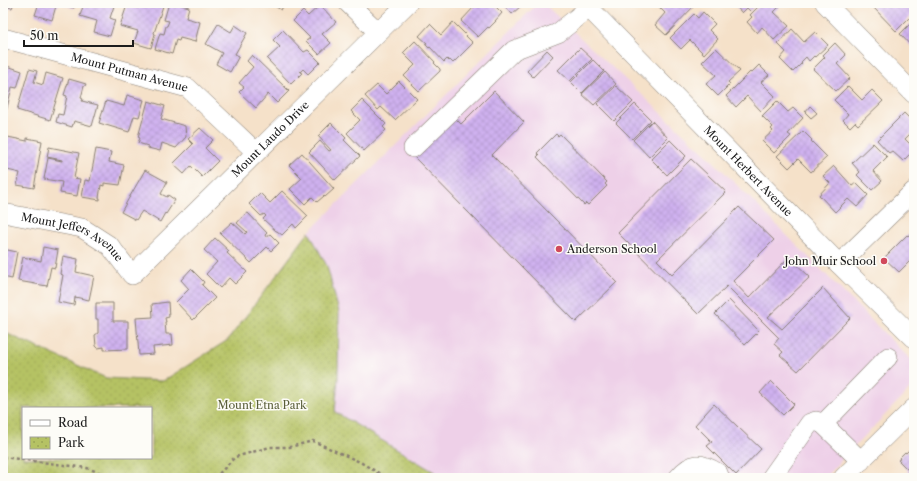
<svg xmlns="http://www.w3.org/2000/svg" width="917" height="481" viewBox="0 0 917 481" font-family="'Libre Caslon Text',serif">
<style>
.built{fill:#eed0e8}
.park{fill:url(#park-dots);stroke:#686f40;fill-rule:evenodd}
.building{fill:url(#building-cross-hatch)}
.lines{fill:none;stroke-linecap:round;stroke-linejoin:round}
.minor-casing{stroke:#887e72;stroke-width:20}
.path{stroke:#887e72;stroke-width:2.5;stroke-dasharray:3 3;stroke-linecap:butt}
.minor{stroke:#fff;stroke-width:19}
.poi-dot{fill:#d1495b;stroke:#fdfcf7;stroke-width:1.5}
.labels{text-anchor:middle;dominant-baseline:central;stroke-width:3;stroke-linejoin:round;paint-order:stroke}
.street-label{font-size:11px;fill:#1c1c1c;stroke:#fdfcf7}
.poi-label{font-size:11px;fill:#1c1c1c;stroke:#fdfcf7;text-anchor:start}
.park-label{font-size:11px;fill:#595e39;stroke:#fdfcf7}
</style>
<defs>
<pattern id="park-dots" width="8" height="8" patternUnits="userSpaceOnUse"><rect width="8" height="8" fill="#b5c264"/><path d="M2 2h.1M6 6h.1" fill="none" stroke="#9ba656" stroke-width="1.8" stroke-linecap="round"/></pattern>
<pattern id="building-cross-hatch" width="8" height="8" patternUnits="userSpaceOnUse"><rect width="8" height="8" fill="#cfb1ef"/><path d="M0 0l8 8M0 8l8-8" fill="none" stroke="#b198cc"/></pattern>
</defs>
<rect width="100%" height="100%" fill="#fdfcf7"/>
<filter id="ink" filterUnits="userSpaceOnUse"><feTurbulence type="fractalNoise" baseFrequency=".025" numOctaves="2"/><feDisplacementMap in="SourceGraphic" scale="8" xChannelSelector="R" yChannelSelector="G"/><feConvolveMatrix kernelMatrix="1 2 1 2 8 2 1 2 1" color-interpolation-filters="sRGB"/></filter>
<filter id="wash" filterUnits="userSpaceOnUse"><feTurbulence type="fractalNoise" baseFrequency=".012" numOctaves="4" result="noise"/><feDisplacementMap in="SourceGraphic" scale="16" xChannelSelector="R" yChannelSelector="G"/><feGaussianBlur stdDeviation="0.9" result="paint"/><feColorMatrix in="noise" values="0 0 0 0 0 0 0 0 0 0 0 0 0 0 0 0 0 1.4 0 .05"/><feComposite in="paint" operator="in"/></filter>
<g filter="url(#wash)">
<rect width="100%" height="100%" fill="#f5e1c9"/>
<path class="built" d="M538,3H543L712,160L914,363V385L824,478H444L335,412L338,378L327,266L309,232Z"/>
<path class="park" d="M309,232L327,266L339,312L338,378L335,412L444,478H3V332L106,378L163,381L228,340ZM23,408H151V458H23Z"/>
<g id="blocks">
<path class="building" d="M3,3H14L12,8L3,6Z
M39,3H76L74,8L59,3L58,6H56L52,20L35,15Z
M84,3H115L110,18L115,20L110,36L94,32L97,21L80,16Z
M140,3H164L154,33L155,34L151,48L134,43L138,31L120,26L127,5L138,8Z
M169,3H174L189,7L186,18L200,22L195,42L180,38L179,41L176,40L172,54L155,49L160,33L164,34L166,26H167L169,21L164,20Z
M270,3H285L281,10Z
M469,3H492L502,13L495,21H496L489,28L488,27L478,37L461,21L474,7Z
M502,3H518L521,6L512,14Z
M655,3H695L696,4L666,35L655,25L665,13Z
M733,3H758L750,11L747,8L742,13Z
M762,3H783L774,12L789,26L774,40L762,27L757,33L747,22L752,17L750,15Z
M874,3H907L908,4L909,3L914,8V13L896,31L872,6Z
M320,5L336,22L322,34L331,43L319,54L306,41L310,38L293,21L303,11L308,16Z
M703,12L715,24L709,30L718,39L704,54L690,40L681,49L670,38L694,14L698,18Z
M453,22L466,35H465L473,43L453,63L450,60L449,61L447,59L444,62L430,47L429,48L425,44L427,43L419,36L430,24L441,35Z
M218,24L231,32L235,25L247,33L235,54L239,56L230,72L216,64L222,53L206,44Z
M910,24L914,28V49L900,34Z
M792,29L804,42L815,32L828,45L815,57L814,56L809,61L806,57L801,62L802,63L793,72L780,59L786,52L778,44Z
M283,30L304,52L308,50L320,62L308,74L303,69L300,72L302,73L291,84L267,59L280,47L273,40Z
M415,41L435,62L434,63L440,69V71L419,91L404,76L415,65L403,53Z
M835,43L846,55L837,64L850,78L836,91L813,69L825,57L823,55Z
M580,48L592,59L570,81L558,70Z
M716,48L740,71L728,82L730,84L718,96L706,84L716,75L702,62Z
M547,50L553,56L533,77L527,71Z
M252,55L289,91L277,103L268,94L256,108L239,92L244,87L239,83L253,67L247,61Z
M593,60L604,71L582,93L571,82Z
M759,65L769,75L761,82L775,96L761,111L747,96L736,107L726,96L750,72L751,73Z
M7,66L22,71L17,88L12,87L6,112L3,111V69L6,70Z
M29,69L37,71L34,82L43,85L46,73L63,78L50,120L17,110Z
M605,72L616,84L594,105L582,94Z
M69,79L86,84L85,86H84L81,98L83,99L82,101L98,105L92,126L74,121L72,127L56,122L58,114L63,115L67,96L64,95Z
M399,81L417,99L395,120L381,107L378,110L365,96L377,85L386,94Z
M616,86L633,102L614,121L597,104Z
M848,86L862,100L872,90L883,101L858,125L855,122L850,127L843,120L848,114L834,100Z
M494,91L524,122L492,155L617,282L576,322L414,157L454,117L461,124Z
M127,95L144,100L139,117L134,116L129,132L99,123L106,101L124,106Z
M362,100L386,124L383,127L386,130L364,151L347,133L360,120L351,111Z
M148,101L165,106L161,119L185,126L186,137L176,148L162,143L160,151L148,148V146L138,143L140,138L138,137Z
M777,101L788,112L793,108L803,118L788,134L791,136L774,153L762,141L773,131L771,129L773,127L762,116Z
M635,104L651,120L632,139L616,123Z
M810,106L817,113L811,118L805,112Z
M904,113L914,123V130L911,135L910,134L905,139L914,148V150L903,161L892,151L889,153L877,140Z
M652,121L668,138L649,157L633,140Z
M331,123L346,138L344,140L360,156L335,180L309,152L320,141L329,151L331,150L318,136Z
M200,128L213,140L205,148L218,161L202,177L191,166L184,174L173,164L193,144L188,139Z
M803,131L812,140L811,141L827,157L811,172L798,159L789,168L777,156Z
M556,134L558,136L560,134L607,182L605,184L607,186L588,205L586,203L584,205L537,157L539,155L537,153Z
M3,136L27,141V138L42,141L34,188L17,185L20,173L3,169Z
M670,140L686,156L667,175L651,159Z
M873,143L887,157L873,171L882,181L872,190L857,175L860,172L852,163Z
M49,147L79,153L74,178L80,179L77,196L60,193L62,182L44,179L48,158L62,161V160L47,157Z
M96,149L111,152L109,162L124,165L120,185L104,183V186L101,185L99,198H100V200L82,197L85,180L90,181Z
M302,153L334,189L325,197L324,196L317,202L312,197L305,204L290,189L302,178L289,165Z
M691,159L726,192L657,260L672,275L739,207L774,240L733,281L749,298L789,257L810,277L768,317L782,329L823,288L850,318L798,371L780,355L783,352L774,344L779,338L727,286L698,314L618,233Z
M834,166L852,186L856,183L868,195L857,207L848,199L835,212L819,195L830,183L823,176Z
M145,170L167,182L161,194L167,197L168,195L175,200L166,214L165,213L160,222L142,211L136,220L121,212Z
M282,191L308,216L296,228L293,224L282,235L277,231H276L263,219L266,216L264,214L261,216L249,204L260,193L270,203Z
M248,213L267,233L265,235L266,237L270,234L279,243L271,251L267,247L251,263L220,233L232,222L245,234L247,232L237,223L244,215Z
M913,231L914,232V261L912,259L899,272L884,258L907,235L908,236Z
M215,238L229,251L227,253L247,272L235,284L229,278L220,288L206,274L217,262L204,250Z
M43,247L58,250L55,268L51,267L47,286L18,281L23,257L41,261Z
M3,249L17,252L12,279L3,277Z
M63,256L78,259L76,272L94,276L89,300L75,297L74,305L58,302L63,275L60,274Z
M191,269L204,282L202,285L215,298L193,320L176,302L189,289L181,280Z
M729,300L759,331L745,345L715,314Z
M168,302L169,317L165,318L166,322H165L166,334H172L173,345L153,347L154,354L139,355L136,318L153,317L152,304Z
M96,303H113V321H128V349L104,350V347L98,348L96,346L95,335L98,333V319H96Z
M771,381L794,404L783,415L760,393Z
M714,404L761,449L736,475L707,446L712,442L695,425Z
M911,448L914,452V478H902L909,471L898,460L900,459L899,458L905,452L906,453Z"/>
</g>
</g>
<g filter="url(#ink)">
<use href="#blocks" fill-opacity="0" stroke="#887e72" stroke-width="1"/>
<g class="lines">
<defs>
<g id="minor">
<path d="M348,3L378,32"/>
<path id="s1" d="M584,3L839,264L914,338"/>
<path d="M825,3L914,94"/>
<path id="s2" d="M3,38L188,88L256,152"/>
<path d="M413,148L514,50L558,33L589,8"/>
<path id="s3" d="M3,213L82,228L110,246L132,275L408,3"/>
<path d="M839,264L914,191"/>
<path d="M823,424L888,357"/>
<path d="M678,478C692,461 701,462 718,473L720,478"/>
<path d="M771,478L810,423L816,421L823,424L861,461"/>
<path d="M843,478L914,408"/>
</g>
</defs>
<use href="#minor" class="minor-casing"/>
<path class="path" d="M3,457L87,468L114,478
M215,478L235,457L270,447H290L313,441L360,462L387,478"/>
<use href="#minor" class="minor"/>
</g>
</g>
<g class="poi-dot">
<circle cx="559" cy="249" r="4"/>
<circle cx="884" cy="261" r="4"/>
</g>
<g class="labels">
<g class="street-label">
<text stroke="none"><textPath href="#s2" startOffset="131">Mount Putman Avenue</textPath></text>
<text stroke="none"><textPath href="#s3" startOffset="344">Mount Laudo Drive</textPath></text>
<text stroke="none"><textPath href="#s1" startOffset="235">Mount Herbert Avenue</textPath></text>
<text stroke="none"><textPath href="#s3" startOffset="75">Mount Jeffers Avenue</textPath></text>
</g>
<g class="poi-label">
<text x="567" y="249">Anderson School</text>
<text x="876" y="261" text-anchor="end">John Muir School</text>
</g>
<g class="park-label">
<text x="262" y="405">Mount Etna Park</text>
</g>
</g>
<rect width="917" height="481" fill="none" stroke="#fdfcf7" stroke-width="16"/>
<rect x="22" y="407" width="130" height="52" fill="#fdfcf7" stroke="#a3a29f"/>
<rect x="30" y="420" width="20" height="6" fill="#ffffff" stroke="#a3a29f"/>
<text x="58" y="427" font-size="12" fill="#1c1c1c">Road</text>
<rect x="30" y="437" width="20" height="12" fill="url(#park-dots)" stroke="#a3a29f"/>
<text x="58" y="447" font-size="12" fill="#1c1c1c">Park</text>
<path d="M24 40v6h109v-6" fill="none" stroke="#1c1c1c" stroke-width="2"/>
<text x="30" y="40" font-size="12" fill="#1c1c1c" stroke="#fdfcf7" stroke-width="3" paint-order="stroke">50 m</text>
</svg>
